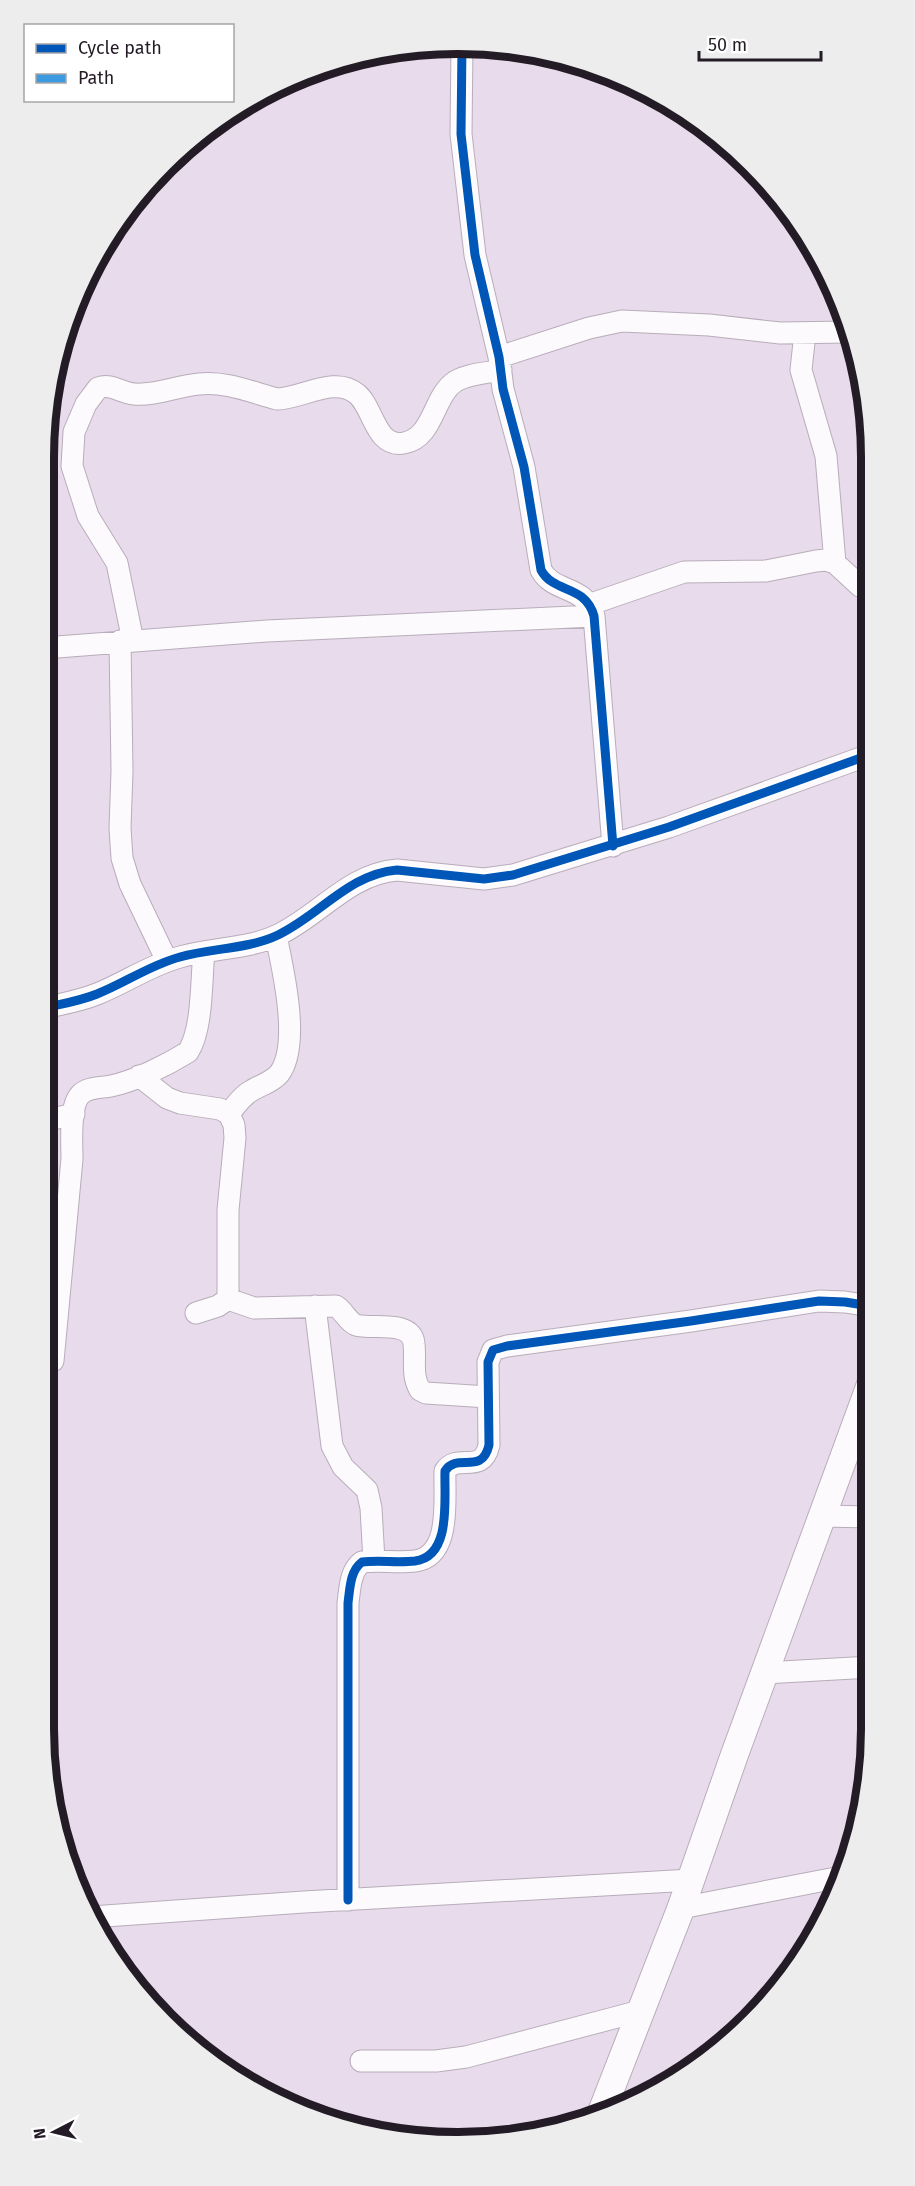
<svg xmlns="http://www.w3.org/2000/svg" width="915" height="2186" viewBox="0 0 915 2186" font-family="'Fira Sans',sans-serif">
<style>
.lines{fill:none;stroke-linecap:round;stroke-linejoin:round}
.minor-casing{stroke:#b8adba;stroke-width:23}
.major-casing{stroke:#b8adba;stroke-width:29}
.minor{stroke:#fcfafc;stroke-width:21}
.major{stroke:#fcfafc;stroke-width:27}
.quiet{stroke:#3c9be0;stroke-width:8;stroke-dasharray:15 8;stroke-linecap:butt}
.cycleway-casing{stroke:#fff;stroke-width:13}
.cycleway{stroke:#0057b8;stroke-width:9}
.rim{fill:none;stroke:#231b25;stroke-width:8}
</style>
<rect width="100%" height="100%" fill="#e8dbeb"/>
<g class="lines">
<defs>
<path id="minor" d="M462,45L461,134L475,255L499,357L503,389L524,467L541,570C554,594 585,584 594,616L613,846
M805,333L801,370L826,456L835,563
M499,357L589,328L622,321L709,325L780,333L849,332
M591,604L684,572L766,571L816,561L826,560L835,563L860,586L868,590
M120,641L122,771L120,828L122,858L130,884L167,961
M133,641L117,563L88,516L72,466L74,432L86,404L98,388C112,383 120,393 134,394C155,396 177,386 199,384C225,381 251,392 277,399C301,399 335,375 357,394C374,408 375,448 404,443C434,438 433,395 456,381C468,374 487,373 501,370
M44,648L267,631L594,616
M44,1008C61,1004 80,1001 97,994C125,983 150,965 180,957C212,948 249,949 278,935C320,915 349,874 397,870L484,879L513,875L669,827L869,755
M139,1076L167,1098L180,1103L220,1109L229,1114L234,1125L235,1138L228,1210V1299L218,1306L196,1313
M229,1114C235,1106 242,1096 251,1091C260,1085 271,1083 279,1074C301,1045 283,970 276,936
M44,1121L74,1114
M228,1299L254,1308L336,1306C344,1311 347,1321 356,1325C372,1330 412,1319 414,1344C416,1360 411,1375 420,1390L426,1393L488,1397
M315,1306L332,1446L343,1467L367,1490L371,1508L374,1561
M53,1361L72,1159C72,1144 69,1107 80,1095C87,1087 101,1088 111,1086C135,1081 167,1065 188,1052C203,1029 201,980 204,952
M822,1516L871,1517
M764,1673L871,1667
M348,1900V1603C350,1588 350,1571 362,1562C380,1560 397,1563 415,1561C452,1556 444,1499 445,1471C457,1452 482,1476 489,1445L488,1362L493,1350L507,1346L691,1321L819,1301L845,1302L870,1306
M681,1908L841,1877
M91,1917L304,1902L691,1880
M361,2061H436L466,2057L640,2011"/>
<path id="major" d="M602,2111L681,1908L734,1756L871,1383"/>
</defs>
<use href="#minor" class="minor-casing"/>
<use href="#major" class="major-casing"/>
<use href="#minor" class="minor"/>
<use href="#major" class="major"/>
<path class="quiet" d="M842,308L844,332"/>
<defs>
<path id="cycleway" d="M462,45L461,134L475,255L499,357L503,389L524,467L541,570C554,594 585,584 594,616L613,846
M44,1008C61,1004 80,1001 97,994C125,983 150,965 180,957C212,948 249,949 278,935C320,915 349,874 397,870L484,879L513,875L669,827L869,755
M348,1900V1603C350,1588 350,1571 362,1562C380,1560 397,1563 415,1561C452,1556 444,1499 445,1471C457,1452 482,1476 489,1445L488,1362L493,1350L507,1346L691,1321L819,1301L845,1302L870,1306"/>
</defs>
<use href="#cycleway" class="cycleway-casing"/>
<use href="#cycleway" class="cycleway"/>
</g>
<path d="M0 0H915V2186H0ZM457 54H458A403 403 0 0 1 861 457V1729A403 403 0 0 1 458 2132H457A403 403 0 0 1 54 1729V457A403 403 0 0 1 457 54Z" fill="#ededee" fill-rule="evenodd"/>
<path class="rim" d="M457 54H458A403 403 0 0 1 861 457V1729A403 403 0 0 1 458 2132H457A403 403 0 0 1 54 1729V457A403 403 0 0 1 457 54Z"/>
<rect x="24" y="24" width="210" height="78" fill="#ffffff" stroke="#a7a4a8" stroke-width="1.5"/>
<rect x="36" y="44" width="30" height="9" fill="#0057b8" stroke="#a7a4a8" stroke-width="1.5"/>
<text x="78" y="54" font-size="18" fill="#231b25">Cycle path</text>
<rect x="36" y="74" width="30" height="9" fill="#3c9be0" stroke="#a7a4a8" stroke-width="1.5"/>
<text x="78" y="84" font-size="18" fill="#231b25">Path</text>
<g transform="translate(54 2132) rotate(263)" stroke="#ffffff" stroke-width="4.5" paint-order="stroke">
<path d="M0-4.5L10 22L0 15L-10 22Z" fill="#231b25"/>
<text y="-9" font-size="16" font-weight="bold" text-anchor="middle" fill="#231b25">N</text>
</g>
<path d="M699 51v9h122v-9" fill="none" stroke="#231b25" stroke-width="3"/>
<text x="708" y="51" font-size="18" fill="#231b25" stroke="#ffffff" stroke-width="4.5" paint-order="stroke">50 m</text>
</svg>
